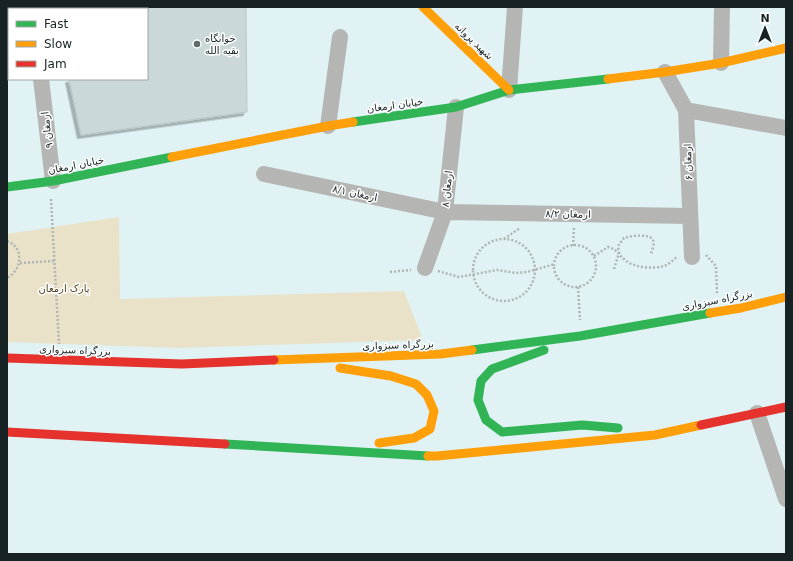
<svg xmlns="http://www.w3.org/2000/svg" width="793" height="561" viewBox="0 0 793 561" font-family="'DejaVu Sans',Cairo,sans-serif">
<style>
.green{fill:#e9e2c8}
.building{fill:#cad8da;stroke:#b9c7c9;filter:url(#shadow)}
.lines{fill:none;stroke-linecap:round;stroke-linejoin:round}
.path{stroke:#afb5b4;stroke-width:2.5;stroke-dasharray:2 2;stroke-linecap:butt}
.street{stroke:#b5b6b3;stroke-width:16}
.fast{stroke:#30b455;stroke-width:9}
.slow{stroke:#ff9f0a;stroke-width:9}
.jam{stroke:#e5322d;stroke-width:9}
.poi-dot{fill:#5d6b6c;stroke:#fff;stroke-width:1.5}
.labels{text-anchor:middle;dominant-baseline:central;stroke-width:3;stroke-linejoin:round;paint-order:stroke}
.poi-label{font-size:10px;fill:#162223;stroke:#fff;text-anchor:start}
.street-label{font-size:10px;fill:#162223;stroke:#fff}
.park-label{font-size:10px;fill:#544220;stroke:#fff}
</style>
<defs>
<filter id="shadow"><feDropShadow dx="-3.5" dy="3.5" stdDeviation="0" flood-color="#0004"/></filter>
</defs>
<rect width="100%" height="100%" fill="#e0f2f4"/>
<path class="green" d="M119,217L120,299L404,291L423,340L180,348L7,342V234Z"/>
<path class="building" d="M148,7H246L247,112L81,135L69,79H147V9H131Z"/>
<g class="lines">
<path class="path" d="M51,199L59,344
M504,239L520,228
M473 270a31 31 0 1 1 62 0a31 31 0 1 1-62 0Z
M7,241C25,248 22,270 7,278
M554 266a21 21 0 1 1 42 0a21 21 0 1 1-42 0Z
M573,246L574,228
M706,255L716,266L717,294
M594,256L608,247C619,250 617,254 625,260C634,268 653,269 664,266C668,265 673,260 677,257
M20,263L54,261
M614,269L619,253L618,246L624,238C630,236 650,233 653,240C655,244 652,250 651,254
M438,271L459,277L497,270L516,273L527,272L555,264
M390,272L411,270
M578,287L580,320"/>
<path class="street" d="M26,7V9
M721,63L722,7
M665,72L686,110L692,257
M41,79L53,181
M509,90L515,7
M686,110L786,128
M328,126L340,37
M264,174L445,212L690,216
M425,268L445,212L456,107
M757,413L786,499"/>
<path class="fast" d="M353,122L456,107L509,90L608,79
M7,187L53,181L172,157
M472,350L580,336L710,313
M544,350L492,369L481,381L478,400L486,420L502,432L582,425L618,428
M225,444L428,456"/>
<path class="slow" d="M423,7L509,90
M608,79L665,72L721,63L786,48
M172,157L328,126L353,122
M710,313L741,308L786,297
M274,360L441,354L472,350
M340,368L391,376L416,384L427,395L434,411L430,429L414,438L379,443
M428,456H437L655,435L701,425"/>
<path class="jam" d="M7,358L182,364L274,360
M701,425L786,407
M7,432L225,444"/>
</g>
<circle class="poi-dot" cx="197" cy="44" r="4"/>
<g class="labels">
<g class="poi-label">
<text x="205" y="38">خوابگاه<tspan x="205" dy="12">بقیه الله</tspan></text>
</g>
<g class="street-label">
<text transform="translate(474 41) rotate(44)">شهید پروانه</text>
<text transform="translate(395 105) rotate(-8)">خیابان ارمغان</text>
<text transform="translate(47 130) rotate(-97)">ارمغان ۹</text>
<text transform="translate(688 162) rotate(-92)">ارمغان ۶</text>
<text transform="translate(76 165) rotate(-11)">خیابان ارمغان</text>
<text transform="translate(447 189) rotate(-84)">ارمغان ۸</text>
<text transform="translate(355 193) rotate(12)">ارمغان ۸/۱</text>
<text transform="translate(568 214) rotate(1)">ارمغان ۸/۲</text>
<text transform="translate(717 300) rotate(-11)">بزرگراه سبزواری</text>
<text transform="translate(398 345) rotate(-2)">بزرگراه سبزواری</text>
<text transform="translate(75 350) rotate(2)">بزرگراه سبزواری</text>
</g>
<g class="park-label">
<text x="64" y="288">پارک ارمغان</text>
</g>
</g>
<rect width="793" height="561" fill="none" stroke="#162223" stroke-width="16"/>
<rect x="8" y="8" width="140" height="72" fill="#ffffff" stroke="#a2a7a7"/>
<rect x="16" y="21" width="20" height="6" fill="#30b455" stroke="#a2a7a7"/>
<text x="44" y="28" font-size="12" fill="#162223">Fast</text>
<rect x="16" y="41" width="20" height="6" fill="#ff9f0a" stroke="#a2a7a7"/>
<text x="44" y="48" font-size="12" fill="#162223">Slow</text>
<rect x="16" y="61" width="20" height="6" fill="#e5322d" stroke="#a2a7a7"/>
<text x="44" y="68" font-size="12" fill="#162223">Jam</text>
<g transform="translate(765 28)" stroke="#ffffff" stroke-width="3" paint-order="stroke">
<path d="M0-3L7 15L0 10L-7 15Z" fill="#162223"/>
<text y="-6" font-size="11" font-weight="bold" text-anchor="middle" fill="#162223">N</text>
</g>
</svg>
